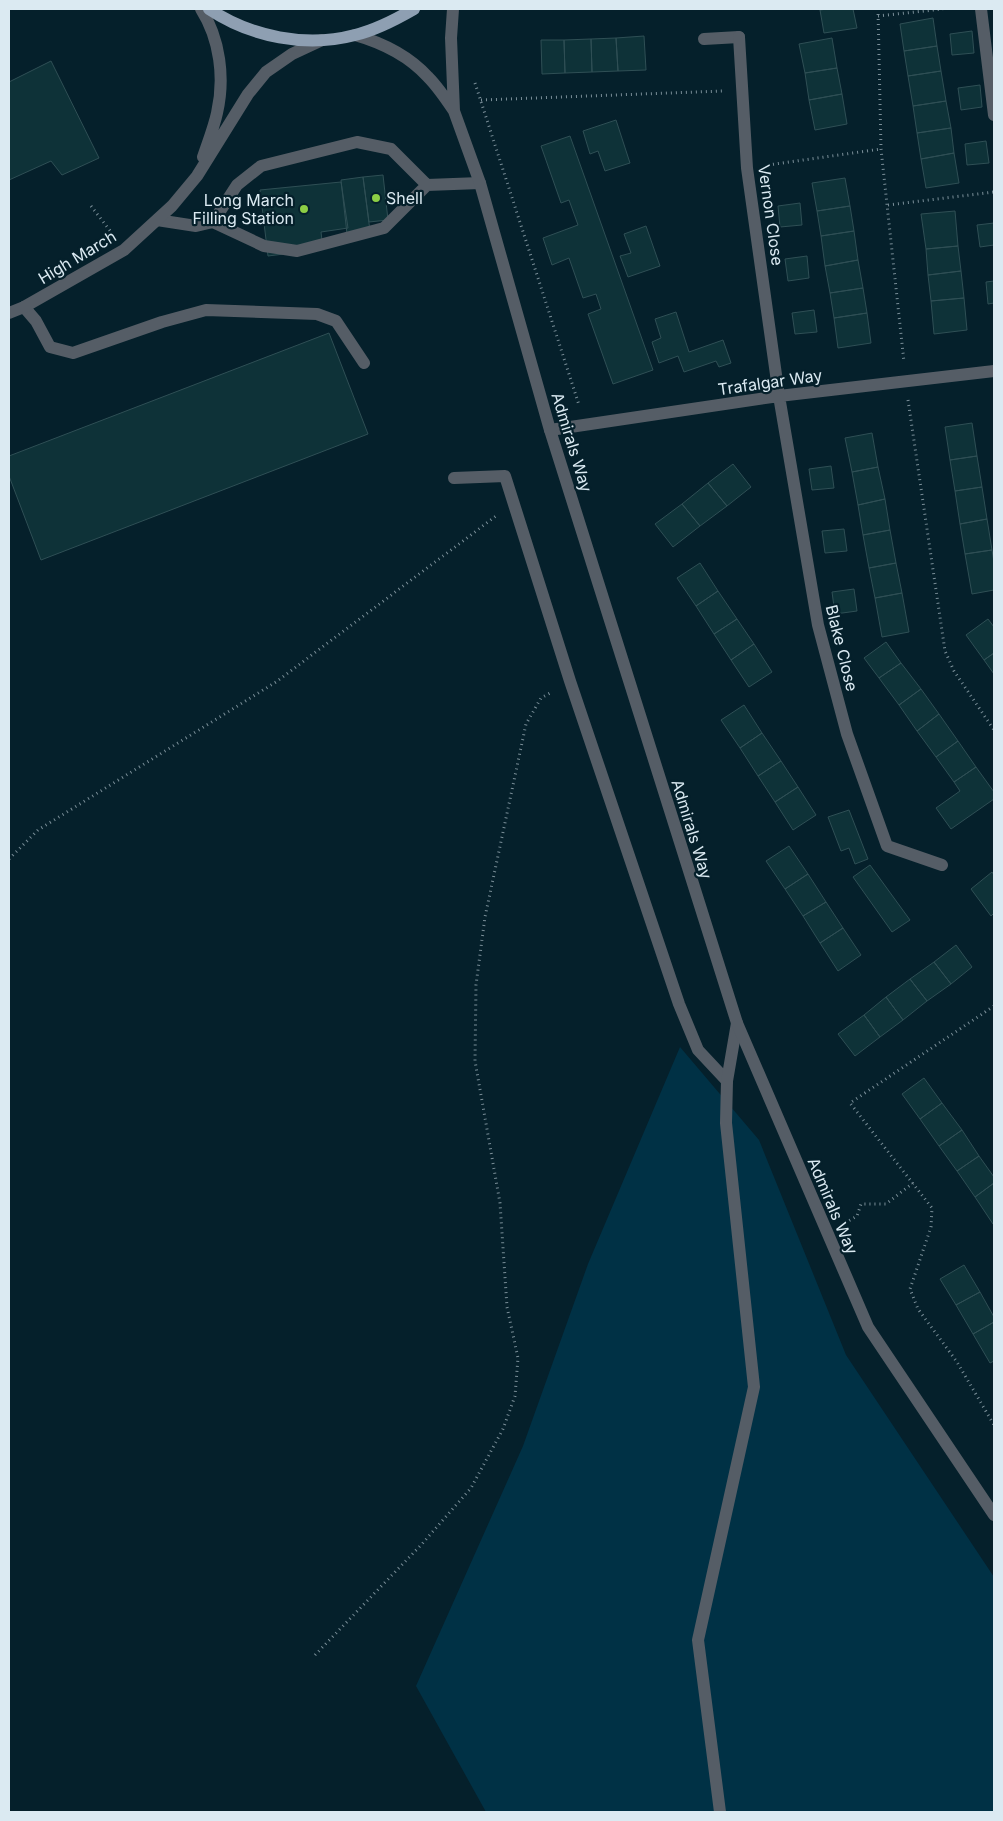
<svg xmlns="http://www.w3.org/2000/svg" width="1003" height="1821" viewBox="0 0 1003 1821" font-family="Inter,sans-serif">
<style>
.green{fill:#003145}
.building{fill:#0e3238;stroke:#2f4f55}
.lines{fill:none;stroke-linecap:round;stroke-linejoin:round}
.path{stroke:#7a8e98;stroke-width:3;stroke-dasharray:1 4;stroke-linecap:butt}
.service{stroke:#555d66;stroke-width:12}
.minor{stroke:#555d66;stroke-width:12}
.tertiary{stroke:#555d66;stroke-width:12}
.primary{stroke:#8e9fb2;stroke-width:12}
.poi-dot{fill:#8cce45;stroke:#05202b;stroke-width:2}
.labels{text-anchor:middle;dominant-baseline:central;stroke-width:4.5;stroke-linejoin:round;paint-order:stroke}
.poi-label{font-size:16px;fill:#dbeaf2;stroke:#05202b;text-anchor:start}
.street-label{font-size:16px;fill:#dbeaf2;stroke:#05202b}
</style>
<rect width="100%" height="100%" fill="#05202b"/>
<path class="green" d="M680,1047L759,1140L846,1355L994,1577V1812H486L416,1686L523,1446L588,1264Z"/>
<path class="building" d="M827,9H853L857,28L824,33L820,10Z
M933,18L937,46L904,51L900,24Z
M972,31L974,53L952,55L950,34Z
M644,36L646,70L618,71L616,38Z
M616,38L618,71L592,72L591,39Z
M832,38L837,68L805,73L799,44Z
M591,39L592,72L565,73L564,40Z
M541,40H564L565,73L542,74Z
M937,46L941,71L908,76L904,51Z
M51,61L99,158L62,175L51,161L9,180V82Z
M837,68L842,94L809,100L805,73Z
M941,71L946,101L913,106L908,76Z
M980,85L982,107L961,110L958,88Z
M842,94L847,124L815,130L809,100Z
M946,101L951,128L917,133L913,106Z
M616,120L630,163L605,171L598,151L590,154L583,131Z
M951,128L954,153L921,159L917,133Z
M570,136L653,370L613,384L588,314L601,309L596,294L583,298L569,258L552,265L543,238L578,225L569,200L561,203L541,146Z
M986,141L989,163L967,165L965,144Z
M954,153L959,183L926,188L921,159Z
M383,175L388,220L369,222L363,177Z
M363,177L370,231L347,234L341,180Z
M845,178L850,206L817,211L812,183Z
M341,182L348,228L321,232L323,249L268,256L260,190Z
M800,203L802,225L780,227L778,206Z
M850,206L854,231L821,236L817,211Z
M955,211L958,246L926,249L921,214Z
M994,223V245L980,247L977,225Z
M646,226L660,266L628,277L620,256L631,253L624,234Z
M854,231L858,260L825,266L821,236Z
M958,246L961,271L928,275L926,249Z
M807,256L809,278L788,281L785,259Z
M858,260L863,288L830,293L825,266Z
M961,271L964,298L931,301L928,275Z
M994,281V303L988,304L986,282Z
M863,288L867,313L834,318L830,293Z
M964,298L967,330L934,334L931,301Z
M814,310L817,332L795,334L792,313Z
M676,312L689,352L723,340L731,363L719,367L716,361L684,372L678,356L659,363L652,342L661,338L655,319Z
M867,313L871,343L838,348L834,318Z
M329,333L368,434L41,560L9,476V456Z
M972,423L977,456L950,460L945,427Z
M872,433L878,467L852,472L845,438Z
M977,456L982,487L955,491L950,460Z
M733,464L751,487L727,506L708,483Z
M831,466L834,488L812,490L809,469Z
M878,467L885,499L858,505L852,472Z
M708,483L727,506L700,526L682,504Z
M982,487L987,519L960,524L955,491Z
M885,499L890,530L863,535L858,505Z
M682,504L700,526L673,547L655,524Z
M987,519L992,550L965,554L960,524Z
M844,529L847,551L825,553L822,531Z
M890,530L896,563L869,568L863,535Z
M992,550L994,562V590L972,594L965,554Z
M700,563L718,591L696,606L677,578Z
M896,563L902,593L875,598L869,568Z
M854,589L857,611L835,614L832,592Z
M718,591L737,619L714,634L696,606Z
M902,593L909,632L882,637L875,598Z
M737,619L754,644L731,660L714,634Z
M988,619L994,627V653L984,660L966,635Z
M886,642L901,663L879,678L864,658Z
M754,644L772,672L749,687L731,660Z
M994,653V674L984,660Z
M901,663L921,689L899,705L879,678Z
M921,689L939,714L917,731L899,705Z
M744,705L762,733L740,748L721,720Z
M939,714L958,741L936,757L917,731Z
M762,733L781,761L758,776L740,748Z
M958,741L976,767L954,782L936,757Z
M781,761L798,787L775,802L758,776Z
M976,767L994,792V799L951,829L936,808L960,791L954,782Z
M798,787L816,815L793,830L775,802Z
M849,810L868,859L855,864L849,848L841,851L828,817Z
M789,846L808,874L785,889L766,861Z
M870,865L910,920L892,932L853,877Z
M992,872L994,875V913L991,916L971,889Z
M808,874L826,902L803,916L785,889Z
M826,902L843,928L820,943L803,916Z
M843,928L861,955L838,971L820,943Z
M956,945L972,967L951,984L934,962Z
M934,962L951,984L927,1001L910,979Z
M910,979L927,1001L903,1020L886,997Z
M886,997L903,1020L880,1037L864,1015Z
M864,1015L880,1037L855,1056L838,1034Z
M924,1078L942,1103L920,1119L902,1094Z
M942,1103L962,1130L939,1146L920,1119Z
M962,1130L979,1156L957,1171L939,1146Z
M979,1156L994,1177V1183L975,1197L957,1171Z
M994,1183V1223L993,1224L975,1197Z
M964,1265L980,1292L956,1305L940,1279Z
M980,1292L994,1317V1322L973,1334L956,1305Z
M994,1322V1361L990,1363L973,1334Z"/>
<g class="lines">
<path class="path" d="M878,9L881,149L904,362
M878,16L943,9
M475,83L579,405
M481,100L723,91
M768,165L881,149
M888,205L994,192
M91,206L111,232
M908,400L945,651L954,671L994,730
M9,859L38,830L276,682L496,516
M994,1006L850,1103L932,1208L931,1227L910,1289L918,1309L957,1362L994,1425
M845,1223L857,1216L861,1204H886L913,1183
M315,1655L422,1544L471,1488L503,1429L515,1396L518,1358L507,1307L500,1203L475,1061L476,985L485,917L526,724L541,698L552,692"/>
<path class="service" d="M704,39L739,37
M157,220L196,226L213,222L237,185L261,166L357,142L391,149L427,185L480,183
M213,222L264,246L297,251L384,228L427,185
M24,307L36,321L50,347L73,353L162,322L206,310L317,314L336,321L364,363
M454,478L505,476L570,681L679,1004L698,1050L727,1081"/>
<path class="minor" d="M201,9C220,39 225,78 217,113C214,127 208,142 203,157
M981,9L994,115
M739,37L747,168L779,396L818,625L847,734L887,846L942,865
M9,313L24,307L124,250L172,206L197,176L248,94L266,72L292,54L322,40
M550,430L779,396L994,371
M720,1812L698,1640L754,1387L726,1123L727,1081L737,1023"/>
<path class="tertiary" d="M453,9L451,38L454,111L480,183L550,430L737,1023L868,1327L994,1515
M355,35C383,43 408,55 428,77C438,87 446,99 454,111"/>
<path class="primary" d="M209,9C251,37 306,48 355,35C376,30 395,20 414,9"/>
</g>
<g class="poi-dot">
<circle cx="376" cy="198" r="5"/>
<circle cx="304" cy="209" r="5"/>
</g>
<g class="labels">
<g class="poi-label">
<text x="386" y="198">Shell</text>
<text x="294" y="200" text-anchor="end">Long March<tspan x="294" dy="18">Filling Station</tspan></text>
</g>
<g class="street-label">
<text transform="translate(771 215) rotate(82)">Vernon Close</text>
<text transform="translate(77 257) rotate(-31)">High March</text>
<text transform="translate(770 382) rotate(-8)">Trafalgar Way</text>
<text transform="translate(572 442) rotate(73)">Admirals Way</text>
<text transform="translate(842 648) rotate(76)">Blake Close</text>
<text transform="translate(692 829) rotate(73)">Admirals Way</text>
<text transform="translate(833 1206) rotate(67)">Admirals Way</text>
</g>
</g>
<rect width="1003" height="1821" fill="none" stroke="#dbeaf2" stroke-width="20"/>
</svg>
